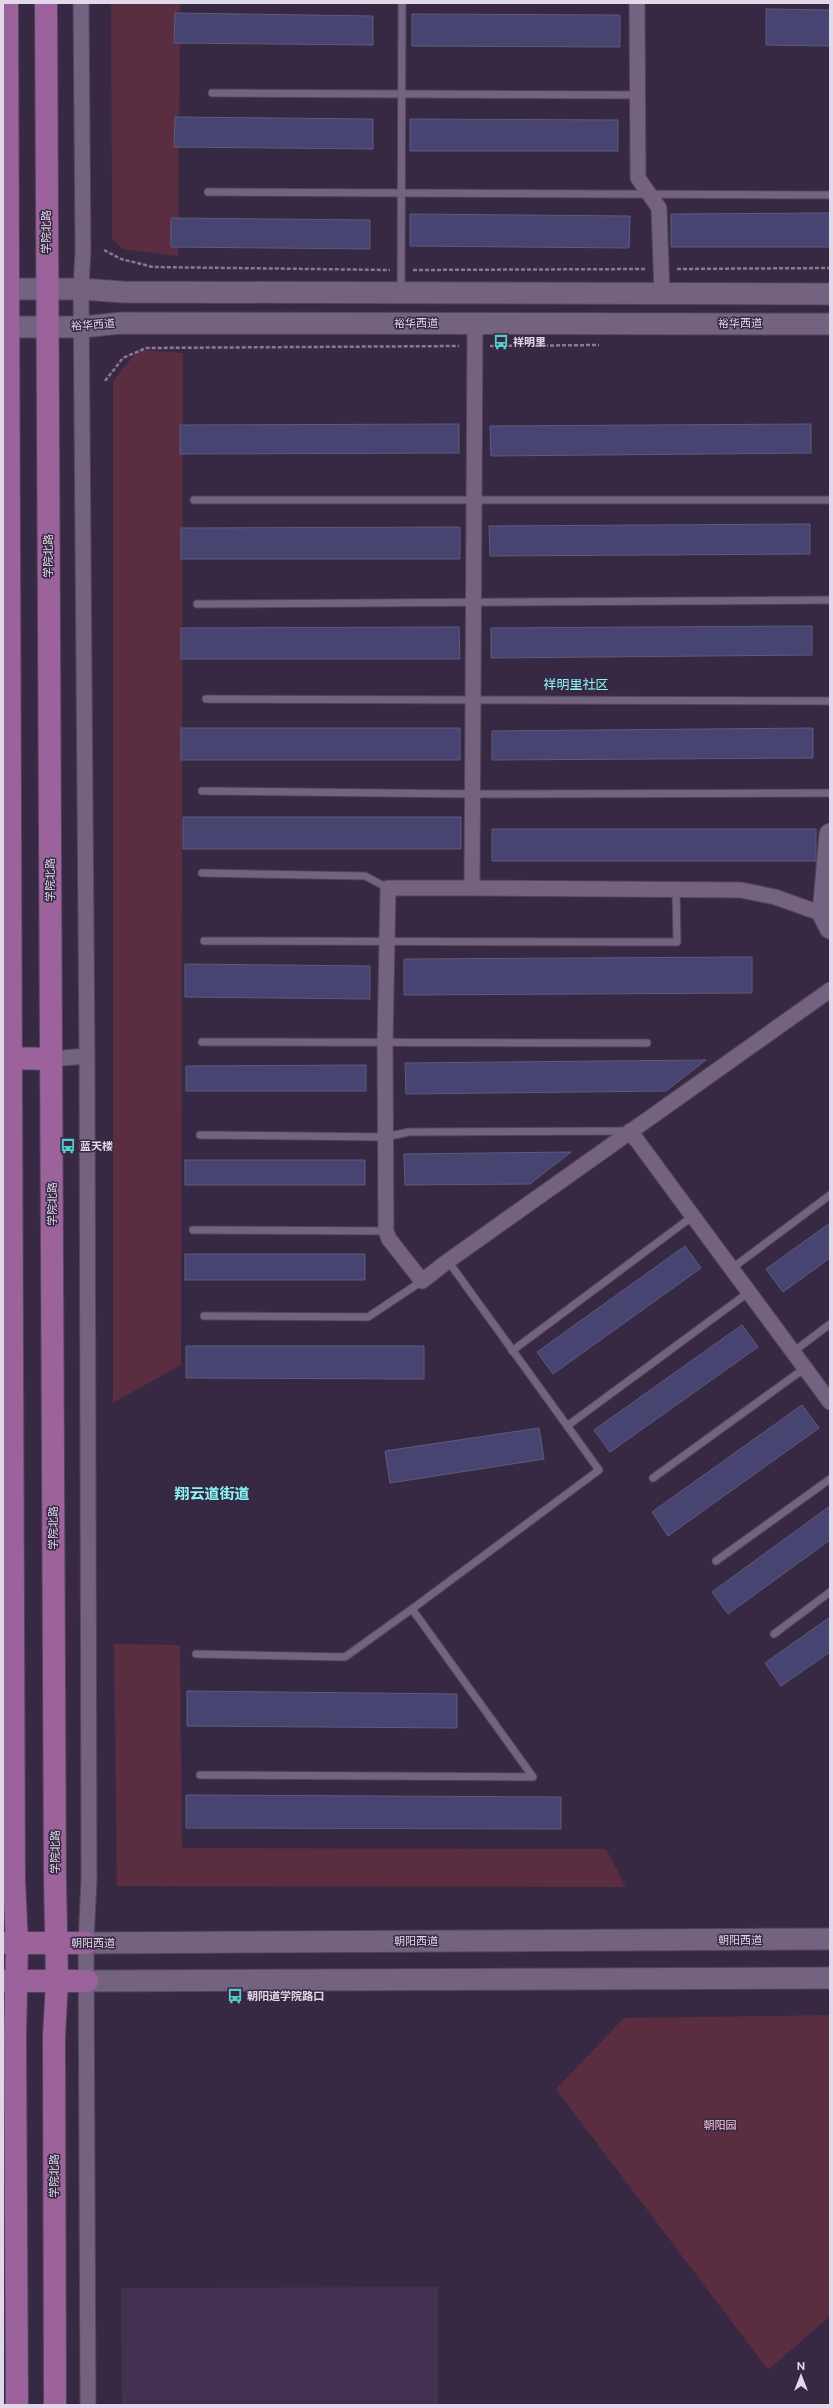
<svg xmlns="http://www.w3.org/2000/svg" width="833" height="2408" viewBox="0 0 833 2408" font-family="Raleway,'Noto Sans SC',sans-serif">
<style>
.built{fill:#423050}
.green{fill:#5a2d40}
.building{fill:#474472;stroke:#5d5c7a}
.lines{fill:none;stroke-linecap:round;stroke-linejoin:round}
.lane-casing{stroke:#51455b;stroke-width:9}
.street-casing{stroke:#51455b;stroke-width:17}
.secondary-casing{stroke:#51455b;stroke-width:23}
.primary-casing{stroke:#51455b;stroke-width:24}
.path{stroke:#867a90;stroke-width:2.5;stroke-dasharray:4 2;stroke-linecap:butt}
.lane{stroke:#736380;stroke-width:7}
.street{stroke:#736380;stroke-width:15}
.secondary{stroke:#736380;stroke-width:21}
.primary{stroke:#9c629b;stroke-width:22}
.labels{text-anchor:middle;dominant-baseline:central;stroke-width:3;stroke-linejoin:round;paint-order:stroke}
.street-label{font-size:11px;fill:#e1d8e9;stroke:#372943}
.poi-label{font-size:11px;font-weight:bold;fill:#e1d8e9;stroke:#372943;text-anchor:start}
.park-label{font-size:11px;fill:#fac5d8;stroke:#372943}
.quarter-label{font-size:13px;fill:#8bf7f6;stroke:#372943}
.district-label{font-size:15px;font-weight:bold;fill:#8bf7f6;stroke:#372943}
</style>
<rect width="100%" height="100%" fill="#372943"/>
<path class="built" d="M438,2287V2405H122L121,2288Z"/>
<path class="green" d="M111,3H180L178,256L122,249L112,238Z
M138,350L183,353L181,1365L113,1403V381Z
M114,1644L180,1645L182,1848L606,1849L626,1887L117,1886Z
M830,2015V2316L768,2370L556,2089L624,2018Z"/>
<path class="building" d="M766,9L830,10V46L766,45Z
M175,13L373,16V45L174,43Z
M412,14L620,15V47L412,46Z
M175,117L373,119V149L174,147Z
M410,119L618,120V151H410Z
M830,213V247H671V214Z
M410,214L630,216L629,248L410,246Z
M171,218L370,220V249L171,247Z
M459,424V453L180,454V425Z
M811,424V453L491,456L490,426Z
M810,524V554L490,556L489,526Z
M460,527V559H181V528Z
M812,626V655L491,658V628Z
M459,627L460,659H181V628Z
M181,728H460V760H181Z
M813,728V758L492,760V731Z
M183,817H461V849H183Z
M492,829H816V861H492Z
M752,957V993L404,995V959Z
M185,964L370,966V999L185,997Z
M706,1060L666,1091L406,1094L405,1063Z
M366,1065V1091H186V1066Z
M571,1152L530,1184L405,1185L404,1154Z
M185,1160H365V1185H185Z
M830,1223V1258L783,1292L766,1269Z
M685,1246L701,1268L553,1374L537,1352Z
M185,1254H365V1280H185Z
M742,1325L758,1347L610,1452L594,1430Z
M186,1346H424V1379L186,1378Z
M802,1405L819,1428L668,1536L652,1512Z
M539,1428L544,1459L390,1483L385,1451Z
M830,1506V1540L728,1614L712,1592Z
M830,1617V1652L781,1686L765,1663Z
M187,1691L457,1694V1728L187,1726Z
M186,1795L561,1797V1829L186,1828Z"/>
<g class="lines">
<defs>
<path id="lane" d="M212,93L638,95
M208,192L830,195
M401,291L402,3
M194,500H830
M197,604L830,600
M206,699L830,701
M202,791L473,794L830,793
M202,873L365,876L388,888
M204,941L677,942L676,890
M202,1042L647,1043
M200,1135L385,1137L409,1132L627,1131
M193,1230L386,1231
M731,1269L830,1195
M204,1316L368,1317L422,1281
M512,1351L693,1216
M793,1352L830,1324
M567,1426L749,1292
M653,1478L805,1368
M716,1561L830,1479
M774,1634L830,1592
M196,1654L345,1657L412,1609
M200,1775L533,1777L412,1609L599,1470L448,1261"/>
<path id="street" d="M81,3L83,250L81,289L87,1056L89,1879L86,1943L88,2405
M637,3L638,178L659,208L662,293
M475,323L472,888L741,890L775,897L823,914
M472,888H388L385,1043L386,1231L389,1239L422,1281L448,1261L830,990
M51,1059L87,1056
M630,1131L830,1402"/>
<path id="secondary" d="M3,289H81L123,292L830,294
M3,327H82L121,323L830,324
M830,834L823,914L830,928
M86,1943L830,1939
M87,1981L830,1978"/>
<path id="primary" d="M7,3L14,1880L17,1943L15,2036L17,2405
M46,3L55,1880L57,1981L54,2037L55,2405
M9,1058L51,1059
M3,1943H86
M3,1981H87"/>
</defs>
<use href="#lane" class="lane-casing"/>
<use href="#street" class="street-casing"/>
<use href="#secondary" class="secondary-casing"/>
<use href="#primary" class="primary-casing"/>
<path class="path" d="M104,250L121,259L153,267L390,270
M677,269L830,268
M413,270L646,269
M490,346L599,345
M105,381L123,358L146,348L459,346"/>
<use href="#lane" class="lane"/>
<use href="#street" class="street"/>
<use href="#secondary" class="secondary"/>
<use href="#primary" class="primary"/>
</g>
<defs>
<symbol id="bus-bare" viewBox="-9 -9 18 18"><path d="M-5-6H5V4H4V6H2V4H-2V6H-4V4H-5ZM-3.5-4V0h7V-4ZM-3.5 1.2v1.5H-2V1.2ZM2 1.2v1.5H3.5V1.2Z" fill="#52cdcc" stroke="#372943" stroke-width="2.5" paint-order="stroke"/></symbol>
</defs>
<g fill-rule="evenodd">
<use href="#bus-bare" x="490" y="331" width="22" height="22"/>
<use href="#bus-bare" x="57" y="1135" width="22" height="22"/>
<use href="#bus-bare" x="224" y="1985" width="22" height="22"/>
</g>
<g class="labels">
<g class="street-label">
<text transform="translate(46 232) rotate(-90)">学院北路</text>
<text x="416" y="323">裕华西道</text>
<text x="740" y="323">裕华西道</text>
<text transform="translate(93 325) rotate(-4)">裕华西道</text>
<text transform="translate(48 556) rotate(-90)">学院北路</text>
<text transform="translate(50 880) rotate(-90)">学院北路</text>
<text transform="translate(52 1204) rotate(-90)">学院北路</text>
<text transform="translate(53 1528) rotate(-90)">学院北路</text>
<text transform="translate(55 1852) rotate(-90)">学院北路</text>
<text x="740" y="1940">朝阳西道</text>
<text x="416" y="1941">朝阳西道</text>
<text x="93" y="1943">朝阳西道</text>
<text transform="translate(54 2176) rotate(-90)">学院北路</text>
</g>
<g class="poi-label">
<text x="513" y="342">祥明里</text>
<text x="80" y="1146">蓝天楼</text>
<text x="247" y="1996">朝阳道学院路口</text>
</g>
<g class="park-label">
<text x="720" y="2125">朝阳园</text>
</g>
<g class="quarter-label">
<text x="576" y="684">祥明里社区</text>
</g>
<g class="district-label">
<text x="212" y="1494">翔云道街道</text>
</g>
</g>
<rect width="833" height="2408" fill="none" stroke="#e1d8e9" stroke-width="8"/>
<g transform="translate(801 2376)" stroke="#372943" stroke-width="3" paint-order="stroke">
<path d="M0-3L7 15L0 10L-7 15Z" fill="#e1d8e9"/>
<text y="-6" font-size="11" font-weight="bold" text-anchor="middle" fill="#e1d8e9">N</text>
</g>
</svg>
